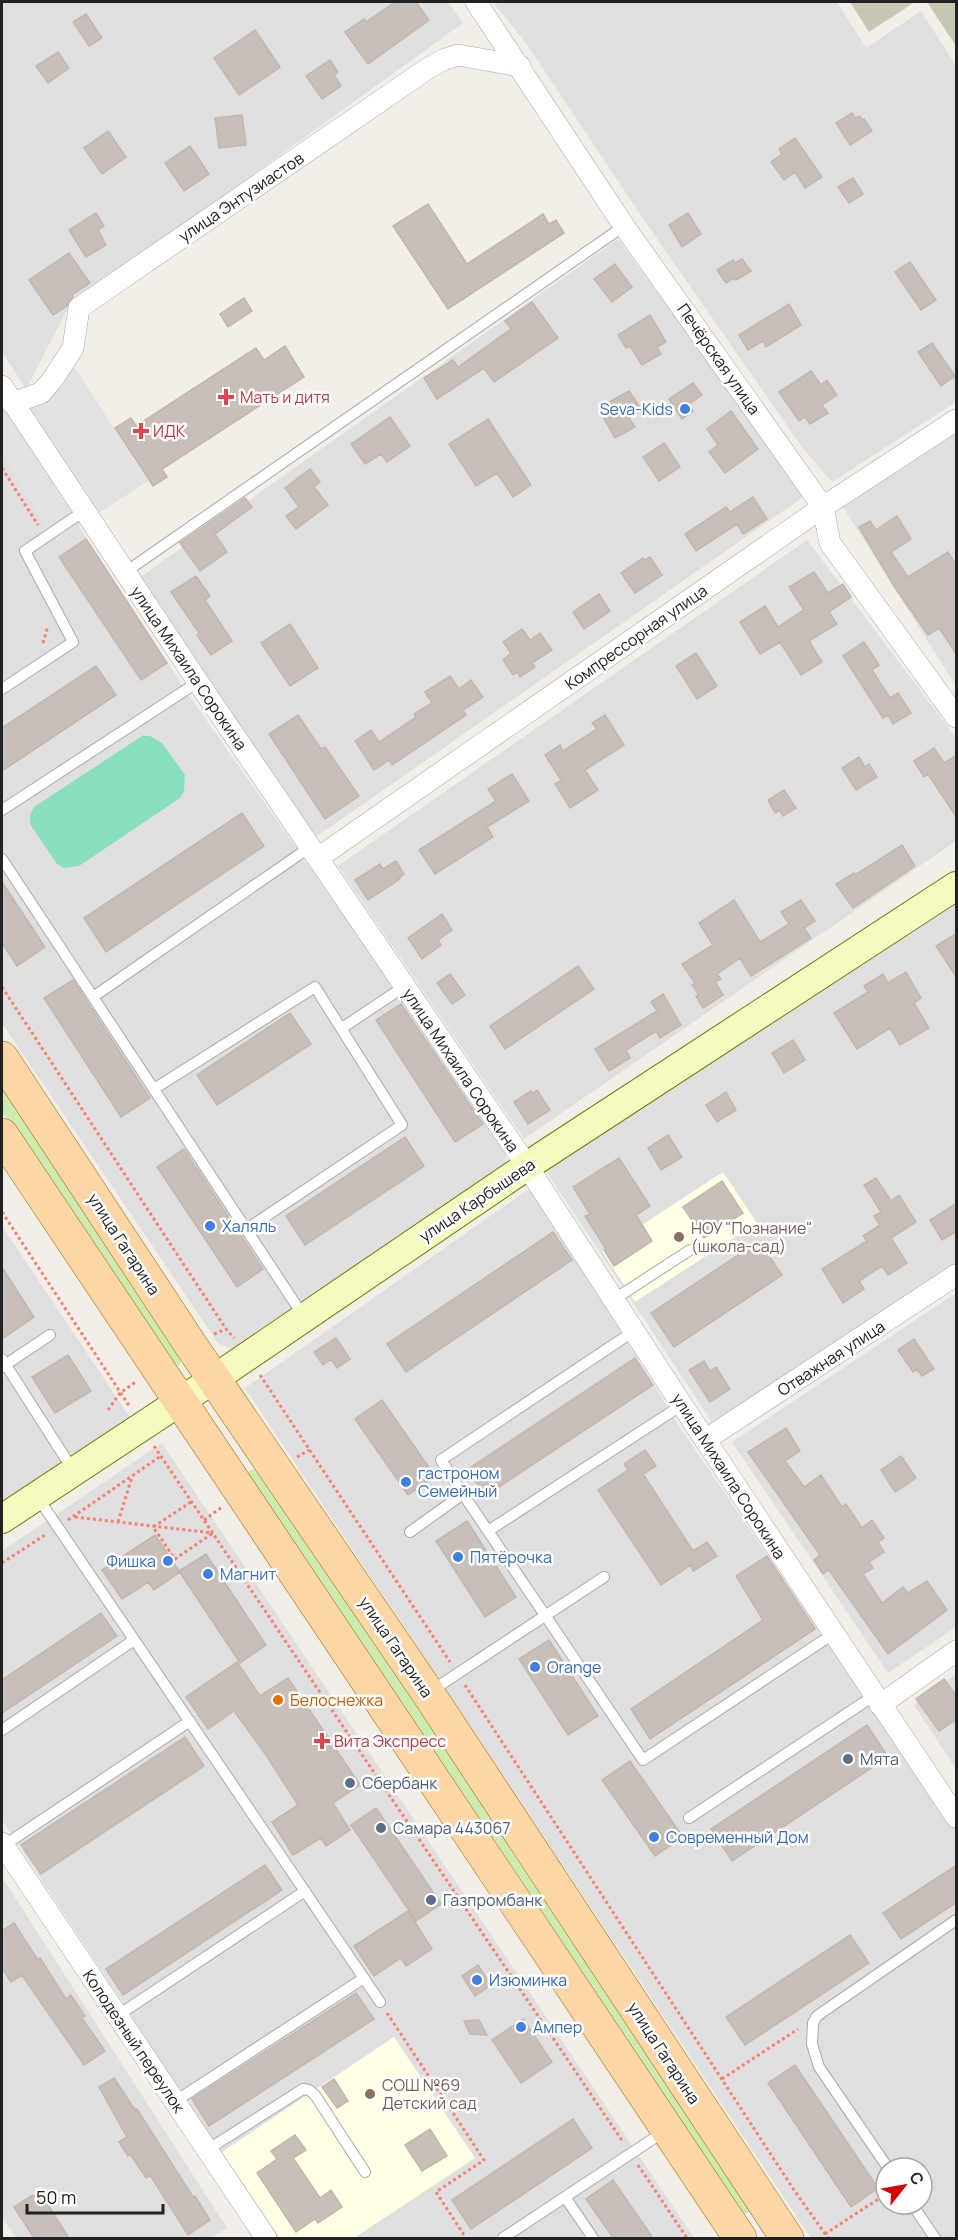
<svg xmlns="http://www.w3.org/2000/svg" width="958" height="2240" viewBox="0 0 958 2240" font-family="Manrope,sans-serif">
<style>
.residential{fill:#e0dfdf;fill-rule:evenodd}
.education{fill:#ffffe5}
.construction{fill:#c7c7b4}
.grass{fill:#cdebb0}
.pitch{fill:#88e0be}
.parking{fill:#e2e2e2}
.building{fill:#c7bfb8;stroke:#c4b6ab;stroke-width:1.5}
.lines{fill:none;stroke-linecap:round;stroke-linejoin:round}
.lane-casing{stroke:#a9a9a9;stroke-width:12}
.street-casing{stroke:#a9a9a9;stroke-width:22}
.secondary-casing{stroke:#707d05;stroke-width:30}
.primary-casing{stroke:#a06b00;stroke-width:34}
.path{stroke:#fa8072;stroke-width:3;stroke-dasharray:3 3;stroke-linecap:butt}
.lane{stroke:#fff;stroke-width:10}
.street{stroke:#fff;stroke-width:21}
.secondary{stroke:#f7fabf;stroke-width:28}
.primary{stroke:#fcd6a4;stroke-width:33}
.health-dot{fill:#e0444e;stroke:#fff;stroke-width:2}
.shop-dot{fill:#3f7fe0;stroke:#fff;stroke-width:2}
.education-dot{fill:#8d6e63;stroke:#fff;stroke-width:2}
.food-dot{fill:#e8710a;stroke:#fff;stroke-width:2}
.service-dot{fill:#5c6f8a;stroke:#fff;stroke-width:2}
.labels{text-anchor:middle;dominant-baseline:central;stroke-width:5;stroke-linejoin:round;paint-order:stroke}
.street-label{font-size:16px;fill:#222;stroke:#fff}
.health-label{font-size:16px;fill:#be3a42;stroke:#fff;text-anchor:start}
.shop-label{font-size:16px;fill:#366cbe;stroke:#fff;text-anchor:start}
.education-label{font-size:16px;fill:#785e54;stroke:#fff;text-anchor:start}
.food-label{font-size:16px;fill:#c56008;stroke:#fff;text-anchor:start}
.service-label{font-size:16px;fill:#4e5e75;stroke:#fff;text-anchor:start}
</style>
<rect width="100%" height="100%" fill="#f2efe9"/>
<path class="residential" d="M2,2H448L463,23L68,308L26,389L2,352Z
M493,2H837L866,48L921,11L956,66V402L832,482L802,447L642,217L526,43Z
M618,239L806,495L316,837L139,578Z
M2,403L78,525L190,697L503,1142L506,1154V1167L232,1350L218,1343L2,1023Z
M956,423V686L836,496Z
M807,540L956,738V841L524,1139L338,866Z
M956,902V1264L712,1422L546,1171Z
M529,1189L592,1284L679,1426L956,1831V2238H811L245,1388ZM886,2168H922V2204H886Z
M2,1226L131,1419L2,1503Z
M956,1293V1627L888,1673L732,1442Z
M162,1443L694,2238H278L2,1820V1551Z
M956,1674V1769L914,1705Z
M2,1877L227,2228L211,2238H16L2,2217Z"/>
<path class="education" d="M723,1172L757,1223L635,1302L602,1251Z
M394,2037L475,2158L354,2238H280L222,2152Z"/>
<path class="construction" d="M850,2H915L869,32Z
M927,2H956V46Z"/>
<path class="grass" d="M2,1084L182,1357L179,1366H169L2,1112Z
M256,1468L261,1470L753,2209L742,2216L247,1476L249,1471Z"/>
<path class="pitch" d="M142,736H150L162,743L185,775L184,791L180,798L79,866L64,868L57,864L30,824V815L34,807Z"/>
<path class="parking" d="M75,368L148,481L56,541L2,456V415Z"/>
<path class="building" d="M395,2H416L429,20L368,64L345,32L364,19L366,22Z
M86,14L102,38L89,46L73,22Z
M255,30L280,67L239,95L214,58Z
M58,52L69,68L48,83L36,66Z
M330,60L338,72L334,75L341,86L322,99L306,76Z
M852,113L855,118L860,116L862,120L864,119L872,131L850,145L836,123Z
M242,115L246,145L219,148L215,118Z
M108,131L126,157L102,174L84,148Z
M795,138L822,177L805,188L795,172L784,180L771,162L782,154L779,149Z
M190,146L209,174L184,191L165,163Z
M853,178L863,194L849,203L838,187Z
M428,204L467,264L543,214L549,224L556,220L564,233L448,309L393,226Z
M96,213L104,226L98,230L106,245L86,257L69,230Z
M688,213L701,234L682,247L669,225Z
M69,253L90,283L72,295L73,297L67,306L53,315L29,280Z
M742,259L751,271L736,280L734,278L726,283L717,270L733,260L735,263Z
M910,262L936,300L921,310L895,272Z
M615,264L632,287L612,302L594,279Z
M244,298L252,311L228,327L220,314Z
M532,302L558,338L494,382L484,368L437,399L424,378L453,360L458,367L511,329L505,321Z
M789,304L801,325L766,347L763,341L748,350L739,335Z
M650,315L666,342L657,347L661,354L642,365L630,346L626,348L618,335Z
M932,343L955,376L941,386L918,352Z
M285,346L304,377L162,469L167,477L153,486L115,428L131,418L136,426L256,348L264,360Z
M811,371L821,385L827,380L837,395L822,405L828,413L810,424L805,417L799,421L779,392Z
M693,383L702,395L689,404L693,411L682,419L669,399Z
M629,391L642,410L629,418L635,427L615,438L602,415L613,408L609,402Z
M731,411L758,449L725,473L709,452L718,445L707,429Z
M390,417L410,446L387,462L381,454L365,464L351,444Z
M488,419L531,485L513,497L497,473L476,486L449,444Z
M664,443L680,467L659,481L643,457Z
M310,469L320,482L314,487L328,505L296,529L286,516L299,507L285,488Z
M753,497L767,519L743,534L737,524L696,551L685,534L726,507L730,512Z
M245,498L252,507L215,534L227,552L200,571L180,543Z
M897,516L911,539L891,552L908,577L948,552L956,565L957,655L939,628L928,635L894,586L859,527L870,521L876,530Z
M86,539L167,663L141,680L59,557Z
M650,557L662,575L635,593L621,573L643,558L645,560Z
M814,572L828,593L843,584L851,597L829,612L837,624L809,641L822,662L801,675L780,642L760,654L740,622L765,606L778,627L804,610L789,587Z
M196,576L210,596L205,600L232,641L211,655L197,635L199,633L171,592Z
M599,594L610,611L584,629L573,612Z
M290,624L318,668L290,686L261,643Z
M522,629L530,640L540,633L552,650L532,663L535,667L520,677L517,672L513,675L503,660L511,653L503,642Z
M864,642L879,665L872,670L890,698L898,693L911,713L893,724L888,715L883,718L843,656Z
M696,653L717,686L697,699L676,666Z
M96,666L116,695L2,771V728Z
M450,676L459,689L471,680L483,697L463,710L466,715L392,765L389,760L374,770L355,741L371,730L379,742L416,717L414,714L432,703L425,692Z
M298,715L321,749L325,747L359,796L325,819L269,734Z
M605,715L624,745L585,770L598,790L570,808L555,784L561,780L545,755L560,745L563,751L597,729L592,723Z
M934,748L944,763L957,755V818L928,774L924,777L914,761Z
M859,757L865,767L869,764L877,777L856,790L842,768Z
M512,774L529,801L487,827L493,837L435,874L419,850L496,801L488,789Z
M784,790L796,808L783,816L780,810L775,813L768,800Z
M242,813L264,846L106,952L84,918Z
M902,845L915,866L853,908L836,884L854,873L855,875Z
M396,861L404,874L399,878L400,879L368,900L355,880L380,864L383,869Z
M2,882L45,947L17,966L2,943Z
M734,900L760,942L789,924L781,912L801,900L815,921L804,928L811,938L751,976L740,958L717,974L721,979L715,982L723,995L703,1008L696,996L699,995L692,985L695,983L682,964L713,945L699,923Z
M442,914L452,930L438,940L441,945L422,959L408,938Z
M957,933V978L936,946Z
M578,966L594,989L505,1049L490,1026Z
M906,972L921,998L914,1003L929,1028L900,1045L890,1028L857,1049L834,1013L868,992L864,986L883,974L888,983Z
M450,974L465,995L452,1004L437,983Z
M73,980L150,1098L121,1117L44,998Z
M663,994L681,1025L660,1038L656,1031L626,1050L630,1058L609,1071L595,1049L657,1011L651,1002Z
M401,1004L483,1124L455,1142L376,1020Z
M290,1013L311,1044L217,1105L197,1075Z
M793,1040L805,1060L784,1073L772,1053Z
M537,1090L550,1110L528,1124L514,1102L531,1091L532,1094Z
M726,1092L736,1110L717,1122L706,1105Z
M668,1135L682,1157L661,1170L648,1148Z
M405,1137L424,1166L305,1245L286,1216Z
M184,1149L263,1269L237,1287L157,1167Z
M619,1158L650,1206L636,1215L652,1241L614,1266L604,1250L606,1249L585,1216L590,1214L573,1187Z
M876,1178L891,1201L899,1195L916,1222L891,1238L907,1263L888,1275L882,1266L859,1281L864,1289L843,1303L822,1269L867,1241L863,1236L880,1225L874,1216L881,1212L864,1185Z
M722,1181L743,1213L704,1238L683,1207Z
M957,1203V1231L942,1240L930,1220Z
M553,1232L572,1260L406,1372L387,1344Z
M759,1241L782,1275L674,1347L651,1313Z
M2,1267L34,1317L2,1339Z
M336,1338L350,1359L337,1368L331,1359L323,1365L314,1352Z
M914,1339L934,1369L922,1376L917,1369L913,1372L898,1350Z
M68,1355L91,1391L55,1413L32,1377Z
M635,1358L653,1385L485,1496L468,1469Z
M704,1361L710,1371L716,1367L730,1389L710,1402L689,1370Z
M382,1400L435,1476L408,1495L355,1419Z
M786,1428L800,1451L785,1461L804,1487L821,1475L842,1507L846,1504L862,1528L872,1520L884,1538L878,1542L884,1552L869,1562L873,1568L863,1574L882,1603L903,1587L908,1593L927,1581L947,1610L888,1654L829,1570L823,1574L814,1560L820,1555L748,1452Z
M645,1450L656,1466L643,1474L693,1551L707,1542L717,1556L693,1571L691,1565L661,1585L598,1490L628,1470L624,1464Z
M901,1456L916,1478L895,1492L881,1470Z
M467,1521L516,1597L485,1617L436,1541Z
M155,1535L180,1572L154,1590L148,1582L122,1599L102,1570Z
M206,1554L266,1645L240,1663L179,1571Z
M767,1556L815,1629L650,1739L631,1709L763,1620L736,1576Z
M101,1613L117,1636L2,1713V1680Z
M549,1640L598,1716L568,1735L519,1659Z
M237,1662L260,1696L288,1678L360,1785L333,1803L350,1830L326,1846L321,1838L293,1855L272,1822L298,1805L266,1755L234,1711L208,1729L186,1697Z
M944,1679L957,1697V1719L939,1731L916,1699Z
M867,1725L888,1757L732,1861L711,1829Z
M185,1737L204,1766L41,1874L21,1845Z
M630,1761L683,1837L655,1856L602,1780Z
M376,1808L441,1904L416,1921L351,1825Z
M265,1865L282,1890L123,1995L106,1969Z
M957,1865V1902L901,1939L883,1913Z
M408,1911L432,1949L406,1966L401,1958L374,1976L354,1946Z
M14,1923L38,1960L40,1958L66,1999L71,1995L85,2016L82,2018L105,2051L84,2065L22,1975L11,1982L2,1968V1931Z
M850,1935L869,1963L745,2045L726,2017Z
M478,1965L491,1985L475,1996L462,1976Z
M356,1993L374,2019L209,2126L192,2099Z
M523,2019L552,2062L521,2083L492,2040Z
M479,2020L487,2035L470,2034L464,2021Z
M795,2065L878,2188L851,2207L768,2083Z
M114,2078L135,2110L137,2109L193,2197L195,2196L210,2220L188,2235L150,2175L146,2178L130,2154L128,2156L119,2142L127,2137L99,2087Z
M334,2079L348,2101L337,2108L322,2087Z
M573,2119L592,2148L471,2229L452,2200Z
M430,2129L447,2156L422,2171L405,2145Z
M295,2135L306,2150L293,2158L320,2198L331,2190L342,2207L318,2223L315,2219L296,2232L257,2173L277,2159L271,2151Z
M613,2180L653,2238H613L586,2199Z
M39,2191L69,2238H34L14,2207Z"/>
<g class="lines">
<defs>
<path id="lane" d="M124,573L624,226
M2,689L73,642L25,551L84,511
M2,810L198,682
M2,859L304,1317
M93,997L310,847
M342,1028L405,986
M154,1089L315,987L402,1125L247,1229
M613,1300L690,1250
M634,1331L441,1460L463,1494L643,1760L833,1634
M2,1359L73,1470
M2,1367L50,1335
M38,1498L380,2002
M488,1531L682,1405
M410,1532L463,1494
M431,1691L604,1577
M2,1730L134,1640
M689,1818L875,1695
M3,1846L190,1721
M117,2016L305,1891
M174,2102L364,1978
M207,2150L303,2089L309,2090L315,2095L365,2172
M888,2168L819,2067L812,2044L813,2023L817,2016L956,1920
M565,2197L665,2131
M912,2204L935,2238
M503,2238L565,2197L593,2238"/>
<path id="street" d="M476,2L624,226L823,507L830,543L956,717
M2,386L198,682L527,1166L682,1405L956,1817
M12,403L41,393L53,379L73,348L79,308L427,69L443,60L458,55L520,66
M318,858L823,507L956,420
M705,1440L956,1275
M880,1705L956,1651
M2,1843L266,2238"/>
<path id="secondary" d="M2,1519L214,1379L527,1166L956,886"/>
<path id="primary" d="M2,1058L190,1344L428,1693L787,2238
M2,1135L740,2238"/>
</defs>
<use href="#lane" class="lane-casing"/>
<use href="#street" class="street-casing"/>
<use href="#secondary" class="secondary-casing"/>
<use href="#primary" class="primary-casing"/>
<path class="path" d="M2,468L38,525
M43,643L48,626
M2,987L226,1329L234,1338
M2,1212L130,1407
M214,1334L226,1329
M260,1375L450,1662
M108,1410L120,1393L137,1381
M154,1446L623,2142
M297,1457L309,1450
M191,1502L153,1527L175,1559L213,1533
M75,1517L213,1533
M68,1520L161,1456
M204,1520L222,1507
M118,1522L132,1477
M2,1563L45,1535
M465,1685L794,2190L828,2238
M387,2013L484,2160L436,2192L466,2238
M722,2079L798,2029
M638,2165L687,2238
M825,2234L886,2194"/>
<use href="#lane" class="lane"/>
<use href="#street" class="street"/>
<use href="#secondary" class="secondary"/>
<use href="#primary" class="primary"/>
</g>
<g class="health-dot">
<path d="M223 388h6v6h6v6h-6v6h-6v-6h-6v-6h6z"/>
<path d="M138 422h6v6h6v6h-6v6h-6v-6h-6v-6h6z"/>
<path d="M319 1732h6v6h6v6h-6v6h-6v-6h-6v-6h6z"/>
</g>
<g class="shop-dot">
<circle cx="685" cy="409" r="6"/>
<circle cx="210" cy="1226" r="6"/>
<circle cx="406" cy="1482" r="6"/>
<circle cx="458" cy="1557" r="6"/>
<circle cx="168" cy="1561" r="6"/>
<circle cx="208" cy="1574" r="6"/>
<circle cx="535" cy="1667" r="6"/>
<circle cx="654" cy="1837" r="6"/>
<circle cx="477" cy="1980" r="6"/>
<circle cx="521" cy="2027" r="6"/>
</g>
<g class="education-dot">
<circle cx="679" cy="1237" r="6"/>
<circle cx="370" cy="2094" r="6"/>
</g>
<circle class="food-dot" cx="278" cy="1700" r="6"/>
<g class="service-dot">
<circle cx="848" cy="1759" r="6"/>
<circle cx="350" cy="1783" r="6"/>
<circle cx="381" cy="1828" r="6"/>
<circle cx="431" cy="1900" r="6"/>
</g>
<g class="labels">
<g class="street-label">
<text transform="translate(241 197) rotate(-34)">улица Энтузиастов</text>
<text transform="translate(719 359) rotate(55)">Печёрская улица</text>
<text transform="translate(636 637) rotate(-35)">Компрессорная улица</text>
<text transform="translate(189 668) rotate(56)">улица Михаила Сорокина</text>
<text transform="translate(461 1070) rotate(56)">улица Михаила Сорокина</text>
<text transform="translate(477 1200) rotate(-34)">улица Карбышева</text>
<text transform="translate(124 1244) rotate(57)">улица Гагарина</text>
<text transform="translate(831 1358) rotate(-33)">Отважная улица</text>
<text transform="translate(729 1476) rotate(57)">улица Михаила Сорокина</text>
<text transform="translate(396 1647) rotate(56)">улица Гагарина</text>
<text transform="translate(134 2041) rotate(56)">Колодезный переулок</text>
<text transform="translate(664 2053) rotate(57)">улица Гагарина</text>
</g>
<g class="health-label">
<text x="240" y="397">Мать и дитя</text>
<text x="153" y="431">ИДК</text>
<text x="334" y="1741">Вита Экспресс</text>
</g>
<g class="shop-label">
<text x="673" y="409" text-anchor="end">Seva-Kids</text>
<text x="222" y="1226">Халяль</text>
<text x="418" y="1473">гастроном<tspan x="418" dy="18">Семейный</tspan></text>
<text x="470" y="1557">Пятёрочка</text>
<text x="156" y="1561" text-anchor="end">Фишка</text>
<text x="220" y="1574">Магнит</text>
<text x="547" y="1667">Orange</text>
<text x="666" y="1837">Современный Дом</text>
<text x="489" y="1980">Изюминка</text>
<text x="533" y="2027">Ампер</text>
</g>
<g class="education-label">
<text x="691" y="1228">НОУ "Познание"<tspan x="691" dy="18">(школа-сад)</tspan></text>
<text x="382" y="2085">СОШ №69<tspan x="382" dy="18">Детский сад</tspan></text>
</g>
<g class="food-label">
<text x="290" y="1700">Белоснежка</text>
</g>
<g class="service-label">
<text x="860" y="1759">Мята</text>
<text x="362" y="1783">Сбербанк</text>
<text x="393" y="1828">Самара 443067</text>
<text x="443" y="1900">Газпромбанк</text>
</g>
</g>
<rect width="958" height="2240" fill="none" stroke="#222222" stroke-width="6"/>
<g transform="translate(904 2186) rotate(59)"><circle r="28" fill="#ffffff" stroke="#a7a7a7" stroke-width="1.5"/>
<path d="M0-4.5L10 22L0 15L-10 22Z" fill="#d40000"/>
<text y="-9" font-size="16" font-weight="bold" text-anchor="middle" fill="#222222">С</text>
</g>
<path d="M27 2204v9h136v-9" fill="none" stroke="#222222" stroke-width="3"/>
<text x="36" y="2204" font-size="18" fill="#222222" stroke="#ffffff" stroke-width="4.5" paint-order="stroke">50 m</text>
</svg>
